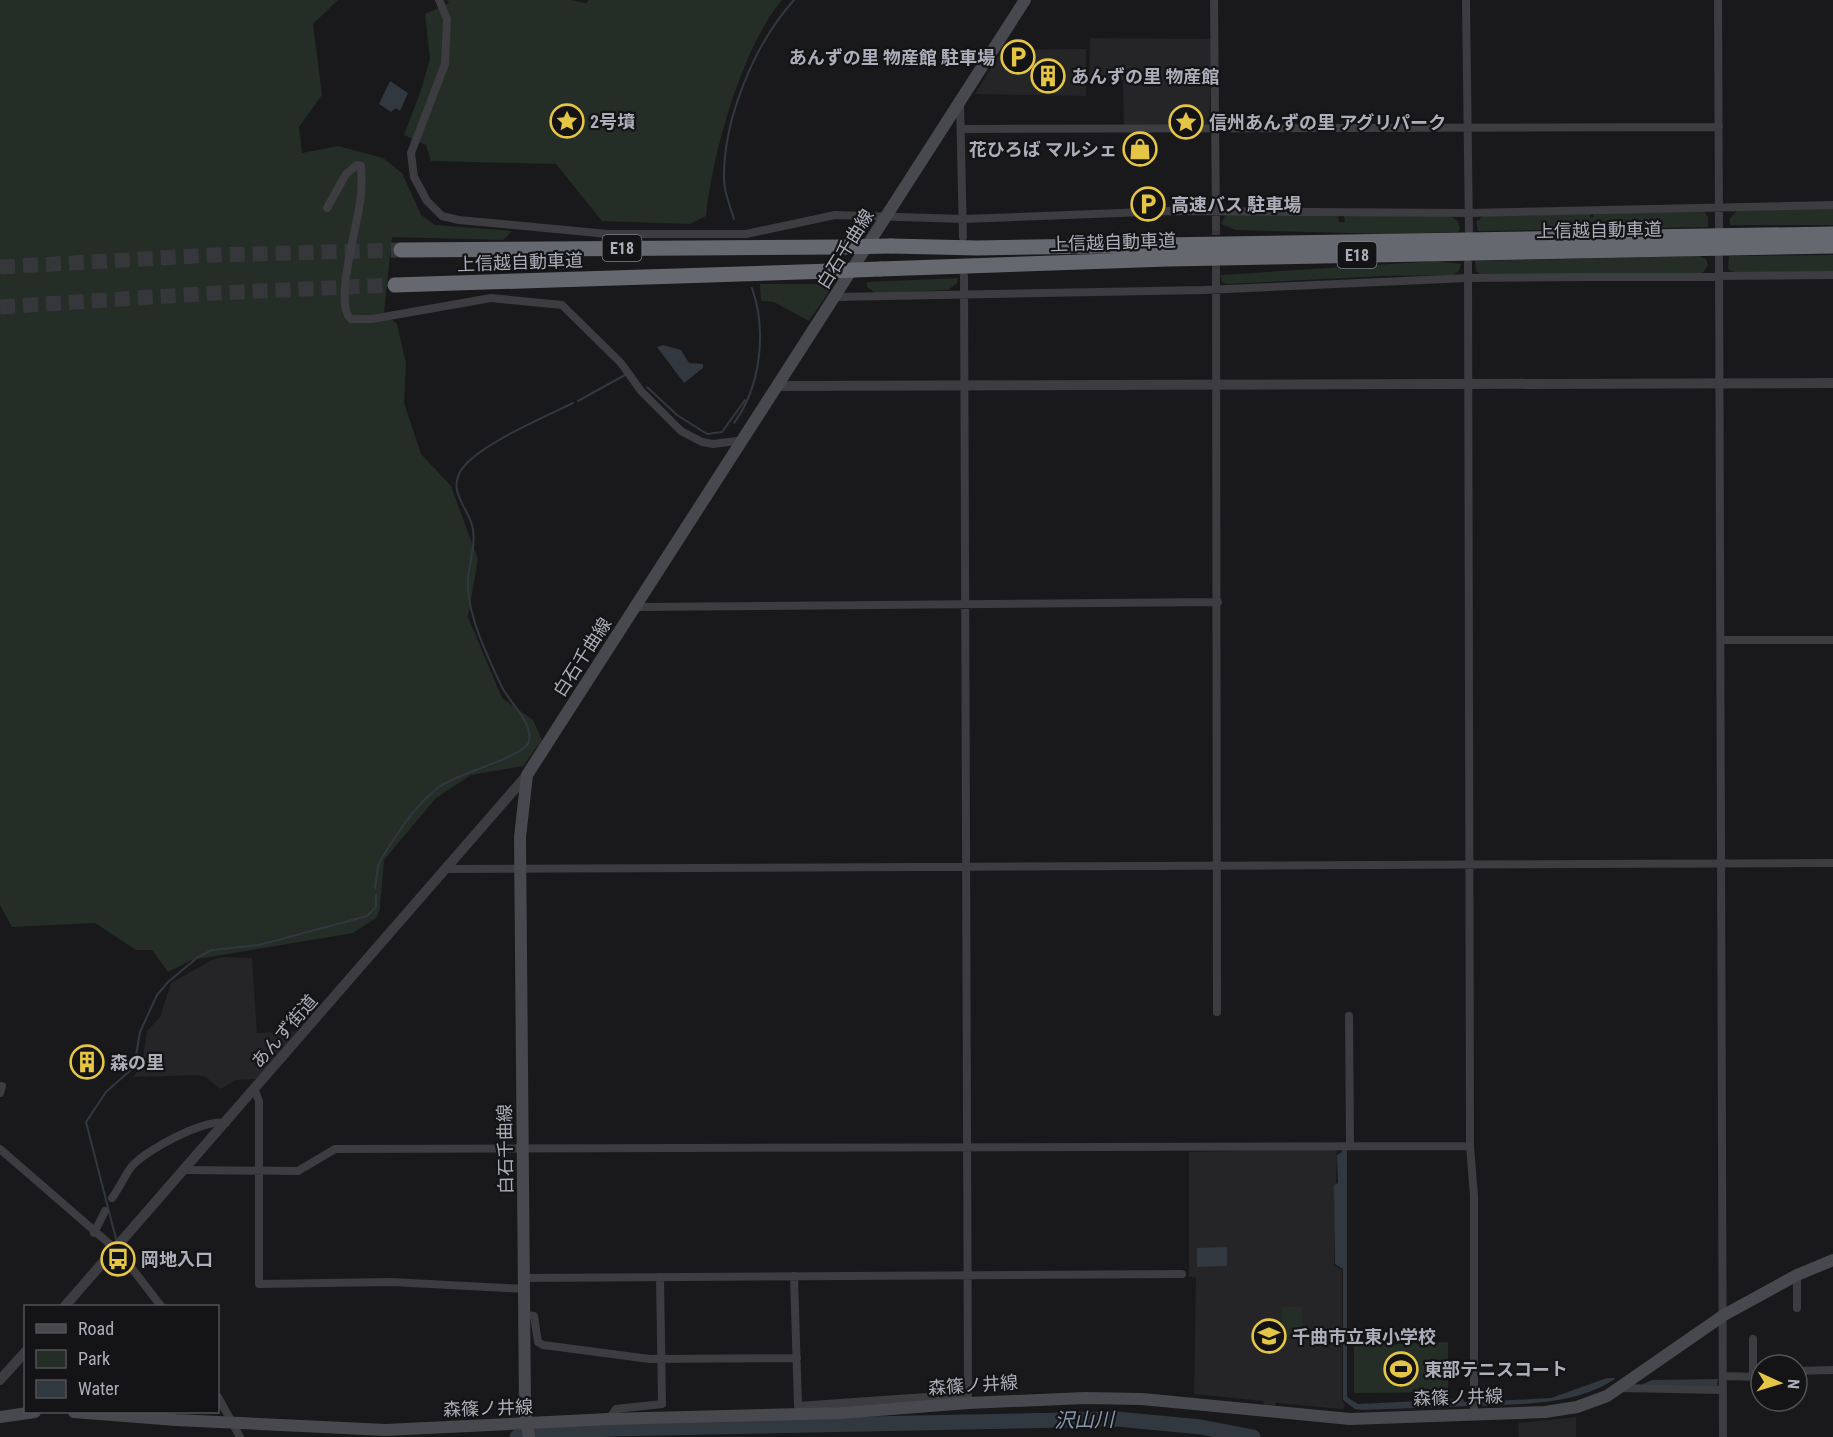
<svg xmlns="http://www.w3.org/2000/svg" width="1833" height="1437" viewBox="0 0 1833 1437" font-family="'Roboto Condensed','Noto Sans JP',sans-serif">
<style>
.built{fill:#252528}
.green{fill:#252d27}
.water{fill:#313840}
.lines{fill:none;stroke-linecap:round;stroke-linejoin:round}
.stream{stroke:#313840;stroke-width:2}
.river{stroke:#313840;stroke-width:15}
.minor-tunnel{stroke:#36373b;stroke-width:8;stroke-dasharray:8 4;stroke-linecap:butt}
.motorway-tunnel{stroke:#36373b;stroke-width:15;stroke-dasharray:15 8;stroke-linecap:butt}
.minor{stroke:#3c3c41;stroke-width:8}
.tertiary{stroke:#3c3c41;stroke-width:10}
.secondary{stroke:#48494f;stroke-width:12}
.motorway{stroke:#666870;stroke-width:15}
.motorway-bridge{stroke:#666870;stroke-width:15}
.labels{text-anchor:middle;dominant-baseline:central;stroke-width:4.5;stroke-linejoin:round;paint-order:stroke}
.shield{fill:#141416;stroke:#7e8088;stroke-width:1.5}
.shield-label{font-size:16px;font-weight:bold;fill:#acaeb9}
.poi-label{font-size:18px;font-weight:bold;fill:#acaeb9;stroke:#141416;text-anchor:start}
.street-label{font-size:18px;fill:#acaeb9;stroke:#141416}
.water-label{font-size:20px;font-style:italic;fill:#8697b1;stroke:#141416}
</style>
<rect width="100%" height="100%" fill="#19191b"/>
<path class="built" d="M1090,38L1212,39L1209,126L1124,127L1123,80L1089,81Z
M1086,49V96L975,94L1002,50Z
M224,957L252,958L257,1033L299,1031L257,1079L236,1080L220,1089L206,1077L197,1075L133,1077L142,1065L147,1031L160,1017L171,983L214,959Z
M1337,1149L1334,1265L1342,1270V1400L1345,1406L1342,1409L1276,1403L1275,1407L1264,1405L1263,1401L1194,1394L1196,1278L1189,1276V1152Z
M1576,1417V1437H1519L1518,1423Z"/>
<path class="green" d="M0,0H338L313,24L322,95L299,127L302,153L338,146L383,158L402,173L421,215L435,225L512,231L503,240L392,237L384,312L397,324L406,363L404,403L421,454L451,486L478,559L468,617L502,698L533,720L542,740L523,766L471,775L436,798L384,860L380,909L376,918L353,933L192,960L168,972L152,950H136L95,923L12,927L0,905Z
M447,0H571L586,3L589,0H782C742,47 712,155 706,216L690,224L602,221L556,164L431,161L426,145L404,135L420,93L430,59L425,14L449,3Z
M1833,208V225H1730V218L1737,211Z
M1704,212L1708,217V227L1478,231L1476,222L1483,216L1590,214V218L1593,217L1594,213Z
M1226,214L1338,215L1339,222H1345L1344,216H1450L1458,221L1460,229L1458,232L1387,234L1236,230L1221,224Z
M1833,255V272L1735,273L1728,269L1729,256Z
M1699,256L1706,259L1708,265L1702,274L1481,275L1476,271L1475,261Z
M1437,261L1461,264L1459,271L1453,275L1384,276L1227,284L1223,283L1220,275Z
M958,278L957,283L948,290L876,293L867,287V282Z
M760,284H834L809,321L774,302L761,301Z
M1282,1307H1302V1335H1282Z
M1448,1342V1392L1354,1393V1346Z"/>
<path class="water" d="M390,81L408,93L400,111L396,108L391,112L379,104Z
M663,345L681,350L689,363L703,364V368L684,383L657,347Z
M1347,1148V1397L1358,1404L1463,1399L1464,1402H1471V1406L1362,1410L1355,1409L1343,1400V1269L1335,1264L1334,1185L1338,1183L1337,1155L1342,1152V1149Z
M1227,1247V1266L1197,1267V1248Z
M1607,1378H1616C1579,1405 1521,1404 1477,1406V1402L1551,1398Z
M1718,1379L1717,1387H1637L1652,1380Z"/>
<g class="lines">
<path class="stream" d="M734,219C730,206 724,192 724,179C723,119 755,43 794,0
M647,387L677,415L707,434L722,432L745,400
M578,401L625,375
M734,423C761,386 767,331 752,288
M375,888L378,866L383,856C399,831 415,805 439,787C460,772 520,759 529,742C533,720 508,703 500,683C487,655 470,620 468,589C466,568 478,545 472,525C468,509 450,493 459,474C470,448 547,416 573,403
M116,1239L86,1122L106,1092L134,1067L140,1032L157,995L168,982L198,957L212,950L259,945L367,916L376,907V895"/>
<path class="river" d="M517,1437L610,1429L1117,1419L1201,1427L1253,1437"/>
<path class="minor-tunnel" d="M1216,227V271"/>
<path class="motorway-tunnel" d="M0,267L213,255L401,250
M0,307L216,293L395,285"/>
<path class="minor" d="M439,0L447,19L445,64L411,153L414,177L427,201L442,216L459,220L608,234H746L835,215L964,219L1171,211L1468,213L1833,205
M1214,0L1216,227
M1466,0L1469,233
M1718,0L1719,228
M960,103L963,237
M961,129L1719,127
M327,208L346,174L357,165L361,166C362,180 362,194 359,208C356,230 334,306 351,319H372L491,298L562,305L621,363L641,391L681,431L702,442L713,444L744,440
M1719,257L1723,1437
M1468,263L1470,1146L1474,1196V1414
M1216,271L1217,1012
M964,276L968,1403
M836,297L1204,290L1468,278L1833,275
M637,607L1218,602
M1721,640H1833
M447,869L1833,863
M1349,1016L1350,1146
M255,1091L259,1101V1284L392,1282L525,1289
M0,1093L2,1086
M0,1149L120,1253L161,1306
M185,1170L298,1171L335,1149L1470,1146
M112,1198C119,1189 126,1173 132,1166C146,1150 205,1118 226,1123
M94,1233L105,1211
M1797,1275V1308
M794,1276L798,1406L968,1394
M525,1278L1182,1274
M525,1315L534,1316L538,1342L543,1345L650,1359L797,1358
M1797,1371L1833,1370
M1723,1376L1761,1377
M1753,1377V1339
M1620,1388L1723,1390
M218,1397L240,1437
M609,1419L616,1409L662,1404L660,1277"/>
<path class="tertiary" d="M779,386L1833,383
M65,1306L527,775
M0,1380L26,1351"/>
<path class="secondary" d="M74,1412L176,1420L386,1430L609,1419L840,1413L968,1403L1085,1398L1142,1399L1350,1419L1545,1412L1577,1407L1607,1396L1724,1315L1797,1275L1833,1260
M0,1417L35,1412
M529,1437L525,1410L520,837L527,775L1025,0"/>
<path class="motorway" d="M891,246L977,248L1833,234
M401,250L842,247
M880,269L1168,259L1833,246
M395,285L831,271"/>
<path class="motorway-bridge" d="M842,247L891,246
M831,271L880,269"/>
</g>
<defs>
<symbol id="parking-ring" viewBox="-11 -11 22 22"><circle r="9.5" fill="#141416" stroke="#e5c546" stroke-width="1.5"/><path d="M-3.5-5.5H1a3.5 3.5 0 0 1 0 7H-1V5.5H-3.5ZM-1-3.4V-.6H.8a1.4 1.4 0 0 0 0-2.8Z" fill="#e5c546"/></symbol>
<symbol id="building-ring" viewBox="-11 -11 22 22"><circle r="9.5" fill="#141416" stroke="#e5c546" stroke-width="1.5"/><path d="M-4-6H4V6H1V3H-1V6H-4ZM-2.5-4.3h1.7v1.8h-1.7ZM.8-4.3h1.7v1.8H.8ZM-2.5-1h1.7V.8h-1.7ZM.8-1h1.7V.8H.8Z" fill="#e5c546"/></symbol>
<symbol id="sight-ring" viewBox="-11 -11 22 22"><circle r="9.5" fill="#141416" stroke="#e5c546" stroke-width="1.5"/><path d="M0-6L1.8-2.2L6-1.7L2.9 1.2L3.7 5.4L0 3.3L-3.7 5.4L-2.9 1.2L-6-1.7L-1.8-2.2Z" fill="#e5c546"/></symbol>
<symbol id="shop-ring" viewBox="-11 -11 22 22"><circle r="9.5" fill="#141416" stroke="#e5c546" stroke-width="1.5"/><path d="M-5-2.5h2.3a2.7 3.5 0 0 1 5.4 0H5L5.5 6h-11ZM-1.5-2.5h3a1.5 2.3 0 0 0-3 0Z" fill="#e5c546"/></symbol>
<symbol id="bus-ring" viewBox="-11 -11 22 22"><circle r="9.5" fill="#141416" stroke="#e5c546" stroke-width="1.5"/><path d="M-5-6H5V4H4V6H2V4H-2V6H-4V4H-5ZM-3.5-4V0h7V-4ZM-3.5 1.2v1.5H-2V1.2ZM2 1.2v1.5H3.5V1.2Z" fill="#e5c546"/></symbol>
<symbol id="school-ring" viewBox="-11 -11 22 22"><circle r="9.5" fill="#141416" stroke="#e5c546" stroke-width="1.5"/><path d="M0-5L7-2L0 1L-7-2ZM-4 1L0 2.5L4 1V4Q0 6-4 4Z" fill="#e5c546"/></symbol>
<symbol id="stadium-ring" viewBox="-11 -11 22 22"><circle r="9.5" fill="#141416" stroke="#e5c546" stroke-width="1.5"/><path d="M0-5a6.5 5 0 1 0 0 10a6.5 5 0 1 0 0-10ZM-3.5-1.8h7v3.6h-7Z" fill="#e5c546"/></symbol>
</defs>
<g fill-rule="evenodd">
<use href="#parking-ring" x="999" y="38" width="38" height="38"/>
<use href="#building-ring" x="1029" y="57" width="38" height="38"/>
<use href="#sight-ring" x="548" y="102" width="38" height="38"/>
<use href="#sight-ring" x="1167" y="103" width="38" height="38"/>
<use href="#shop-ring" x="1121" y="130" width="38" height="38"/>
<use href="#parking-ring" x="1129" y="185" width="38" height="38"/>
<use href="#building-ring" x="68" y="1043" width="38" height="38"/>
<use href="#bus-ring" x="99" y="1240" width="38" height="38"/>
<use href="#school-ring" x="1250" y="1317" width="38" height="38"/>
<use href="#stadium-ring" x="1382" y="1350" width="38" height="38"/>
</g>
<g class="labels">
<g class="shield">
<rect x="602.5" y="235" width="39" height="26" rx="4.5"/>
<rect x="1337.5" y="242" width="39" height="26" rx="4.5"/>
</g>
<g class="shield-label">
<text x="622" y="248">E18</text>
<text x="1357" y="255">E18</text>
</g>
<g class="poi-label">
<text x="995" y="57" text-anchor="end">あんずの里 物産館 駐車場</text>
<text x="1071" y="76">あんずの里 物産館</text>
<text x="590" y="121">2号墳</text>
<text x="1209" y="122">信州あんずの里 アグリパーク</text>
<text x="1117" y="149" text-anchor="end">花ひろば マルシェ</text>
<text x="1171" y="204">高速バス 駐車場</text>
<text x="110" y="1062">森の里</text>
<text x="141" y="1259">岡地入口</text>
<text x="1292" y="1336">千曲市立東小学校</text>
<text x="1424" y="1369">東部テニスコート</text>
</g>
<g class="street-label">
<text transform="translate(1599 230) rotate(-1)">上信越自動車道</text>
<text transform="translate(1113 242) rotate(-2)">上信越自動車道</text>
<text transform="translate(845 249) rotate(-58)">白石千曲線</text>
<text transform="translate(520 262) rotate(-2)">上信越自動車道</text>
<text transform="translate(582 657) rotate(-57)">白石千曲線</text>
<text transform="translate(284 1031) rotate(-49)">あんず街道</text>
<text transform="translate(505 1149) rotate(-91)">白石千曲線</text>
<text transform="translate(973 1385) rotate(-4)">森篠ノ井線</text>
<text transform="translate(1458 1397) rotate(-2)">森篠ノ井線</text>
<text transform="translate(488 1408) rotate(-2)">森篠ノ井線</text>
</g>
<g class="water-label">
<text transform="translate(1084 1420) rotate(-1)">沢山川</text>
</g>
</g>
<rect x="24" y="1305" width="195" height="108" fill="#141416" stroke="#515257" stroke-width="1.5"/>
<rect x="36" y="1324" width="30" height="9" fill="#48494f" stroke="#515257" stroke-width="1.5"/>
<text x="78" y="1335" font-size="18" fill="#acaeb9">Road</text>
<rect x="36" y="1350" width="30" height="18" fill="#252d27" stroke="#515257" stroke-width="1.5"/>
<text x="78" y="1365" font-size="18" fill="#acaeb9">Park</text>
<rect x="36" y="1380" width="30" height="18" fill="#313840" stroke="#515257" stroke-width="1.5"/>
<text x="78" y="1395" font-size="18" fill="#acaeb9">Water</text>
<g transform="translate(1779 1383) rotate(94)"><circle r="28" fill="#141416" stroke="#515257" stroke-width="1.5"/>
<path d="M0-4.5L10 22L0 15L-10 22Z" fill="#e5c546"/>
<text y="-9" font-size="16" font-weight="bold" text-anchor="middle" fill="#acaeb9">N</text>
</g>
</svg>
